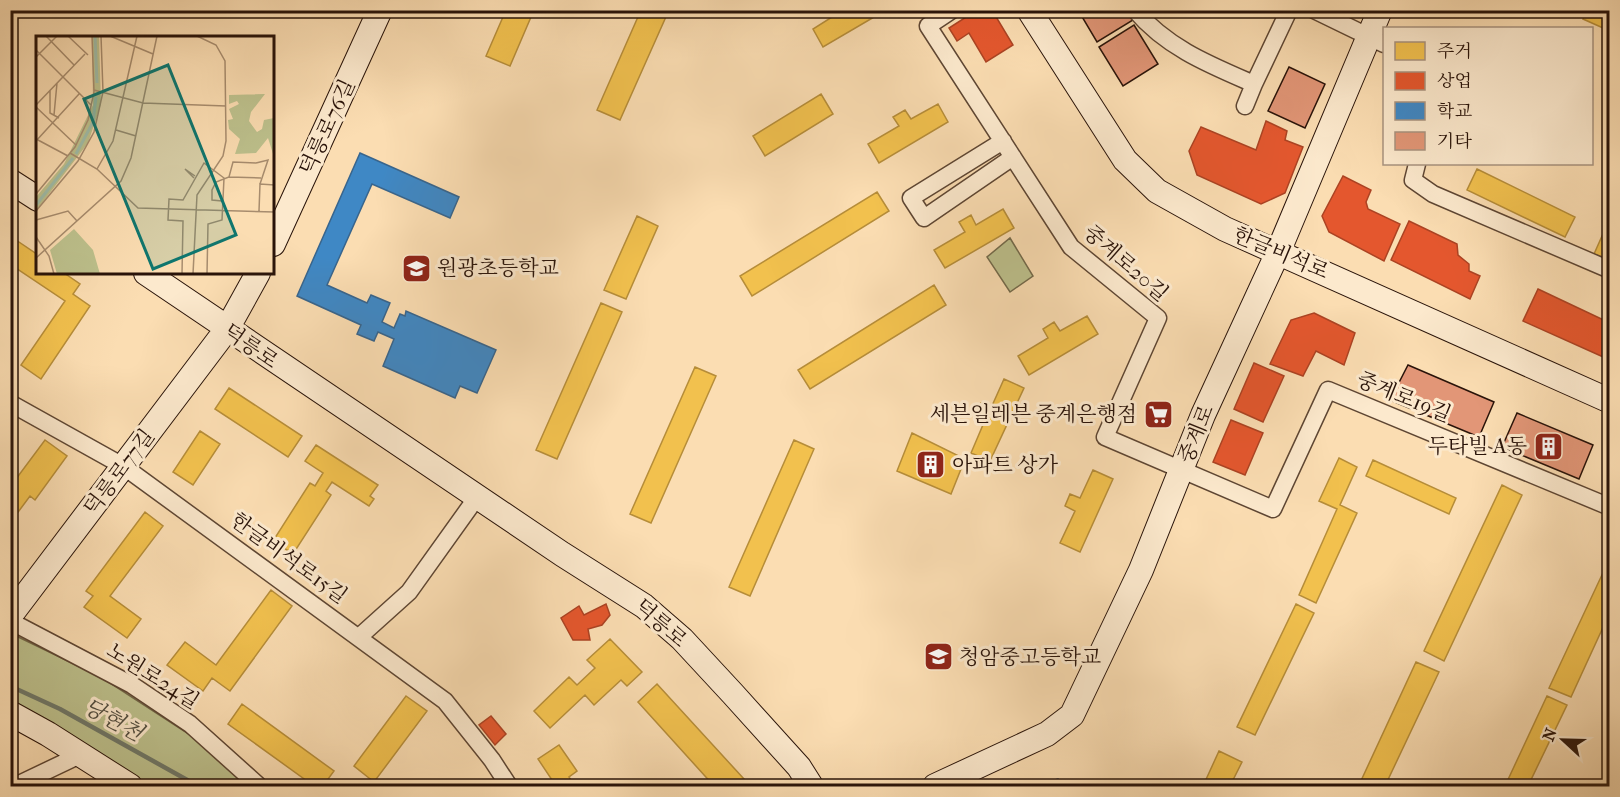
<svg xmlns="http://www.w3.org/2000/svg" width="1620" height="797" viewBox="0 0 1620 797" font-family="'IM FELL French Canon','Noto Serif KR',serif">
<style>
.green{fill:#bdc18d;stroke:#736a4b;stroke-width:1.5}
.homes{fill:#f2c14e;stroke:#b68d39;stroke-width:1.5}
.shops{fill:#e4572e;stroke:#ac4323;stroke-width:1.5}
.schools{fill:#3f88c5;stroke:#38658d;stroke-width:1.5}
.lines{fill:none;stroke-linecap:round;stroke-linejoin:round}
.stream{stroke:#707868;stroke-width:4.5}
.building{fill:#e29677;stroke:#291309;stroke-width:1.5}
.street-casing{stroke:#5e4633;stroke-width:19}
.secondary-casing{stroke:#291309;stroke-width:26}
.street{stroke:#fce9cd;stroke-width:16}
.secondary{stroke:#fce9cd;stroke-width:24}
.labels{text-anchor:middle;dominant-baseline:central;stroke-width:6;stroke-linejoin:round;paint-order:stroke}
.street-label{font-size:21px;fill:#291309;stroke:#fce9cd}
.poi-label{font-size:21px;fill:#291309;stroke:#fce9cd;text-anchor:start}
.water-label{font-size:22px;font-style:italic;fill:#524e41;stroke:#fce9cd}
.inset-river{fill:none;stroke:#9fbca8;stroke-width:3}
.inset-road{fill:none;stroke:#a78c6e;stroke-width:1.5}
.view{fill:#0f766e;fill-opacity:0.15;stroke:#0f766e;stroke-width:3}
.inset-edge{fill:none;stroke:#291309;stroke-width:3}
</style>
<rect width="100%" height="100%" fill="#fbddb2"/>
<filter id="stains"><feTurbulence type="fractalNoise" baseFrequency=".00333" numOctaves="4"/><feColorMatrix values="0 0 0 0 .2 0 0 0 0 .09 0 0 0 0 .02 0 0 0 .5 -.17"/></filter>
<radialGradient id="worn" r=".72"><stop offset=".6" stop-color="#630" stop-opacity="0"/><stop offset="1" stop-color="#630" stop-opacity=".3"/></radialGradient>
<path class="green" d="M1010,238L1033,276L1010,292L987,257Z
M10,633L101,677L198,740L247,786H138L11,711Z"/>
<path class="homes" d="M506,10H534L510,66L486,56Z
M641,10H669L620,120L597,110Z
M886,10L823,47L813,29L843,10Z
M1587,10H1610L1603,28L1583,19Z
M821,94L833,114L765,156L753,136Z
M938,104L948,122L879,163L868,144L899,126L893,117L905,110L911,119Z
M1477,169L1575,217L1565,237L1467,190Z
M877,192L889,211L752,296L740,276Z
M1003,209L1014,228L945,268L934,250L965,232L959,222L971,215L976,225Z
M637,216L658,226L626,299L604,290Z
M1610,218V260L1594,254Z
M16,240L38,255V273H64L80,284L73,294L90,306L41,379L21,365L65,301L10,264V248Z
M934,285L946,305L810,389L798,370Z
M601,303L622,312L557,459L536,450Z
M1087,316L1098,334L1029,375L1018,356L1048,338L1043,329L1054,322L1060,331Z
M695,367L716,376L651,523L630,514Z
M1004,379L1024,388L990,461L971,453L985,420L975,415L981,403L991,408Z
M229,388L302,436L288,457L215,409Z
M200,431L220,444L193,485L173,472Z
M912,433L965,459L951,494L897,471Z
M45,440L67,456L35,500L30,496L10,523V487Z
M794,440L814,449L750,596L729,587Z
M316,445L378,485L370,496L374,499L369,506L332,482L326,491L331,495L293,554L273,541L310,483L315,486L323,473L305,461Z
M1339,458L1357,467L1340,505L1357,513L1316,603L1299,595L1337,509L1319,501Z
M1373,460L1456,498L1449,514L1366,476Z
M1093,470L1113,479L1080,552L1060,543L1075,511L1065,506L1070,494L1080,498Z
M1502,485L1522,495L1444,661L1424,651Z
M145,512L163,526L110,596L141,619L127,638L84,607L93,596L86,591Z
M1608,562L1610,612L1571,697L1549,688Z
M271,590L292,606L230,691L212,678L203,691L167,665L185,642L216,665Z
M1296,604L1314,613L1255,735L1237,727Z
M610,639L642,672L627,686L621,680L594,705L585,695L550,728L534,711L569,677L577,685L595,668L587,660Z
M1416,662L1439,672L1385,786H1362L1359,785Z
M657,684L744,779L736,786H714L638,702Z
M406,696L427,711L374,782L354,766Z
M1547,696L1567,705L1528,786H1505Z
M242,704L334,771L323,786H314L228,724Z
M559,745L577,771L569,777L575,786H556L538,759Z
M1219,751L1242,762L1230,786H1203Z"/>
<path class="shops" d="M977,10H992L1013,45L986,62L969,33L957,41L949,28Z
M1266,121L1287,131L1285,140L1303,147L1285,193L1261,204L1197,175L1189,151L1201,127L1256,150Z
M1343,176L1371,190L1366,202L1368,209L1400,224L1384,261L1329,232L1322,216Z
M1409,221L1457,244L1458,255L1469,264V271L1480,276L1470,299L1391,260Z
M1538,289L1610,323V360L1523,321Z
M1314,313L1355,333L1344,365L1316,351L1303,376L1270,364L1291,320Z
M1254,363L1284,376L1263,422L1234,409Z
M1231,420L1263,433L1245,475L1213,462Z
M606,604L610,615L602,625L588,629L590,640H573L561,618L579,606L584,615Z
M491,716L506,734L495,745L479,725Z"/>
<path class="schools" d="M360,153L459,197L450,218L372,184L327,285L367,303L371,295L390,303L382,322L394,328L400,314L405,316L406,311L496,350L477,393L460,386L455,398L383,366L394,339L378,332L374,341L357,334L361,325L297,296Z
M1058,779L1061,786H1036Z"/>
<g class="lines">
<path class="stream" d="M10,686L60,709L198,786"/>
</g>
<path class="building" d="M1078,10H1128L1133,20L1097,42Z
M1134,25L1158,64L1123,86L1099,47Z
M1289,67L1325,84L1305,128L1268,111Z
M1408,365L1494,402L1479,437L1390,400Z
M1517,413L1593,445L1579,479L1502,447Z"/>
<g class="lines">
<defs>
<path id="street" d="M952,10L928,26L1071,247L1158,318L1105,437L1273,509L1328,390L1610,507
M1135,10C1167,48 1210,65 1254,84L1289,10
M1314,10L1384,44
M1245,106L1254,84
M1003,141L911,198L924,218L1013,157
M1417,164L1413,180L1433,194L1610,270
M10,403L123,466L445,701L492,760L509,786
M10,621L132,685L190,724L259,786
M359,637L409,592L477,497
M15,786L80,755"/>
<path id="secondary" d="M1029,10L1125,160L1157,191L1225,229L1610,401
M10,181L38,199
M273,244L380,10
M146,273L562,554L644,606L682,639L733,694L799,767L811,786
M10,616L227,329L258,273
M10,713L48,734L130,786
M935,786L1047,734L1072,715L1141,570L1203,415L1279,250L1380,10"/>
</defs>
<use href="#street" class="street-casing"/>
<use href="#secondary" class="secondary-casing"/>
<use href="#street" class="street"/>
<use href="#secondary" class="secondary"/>
</g>
<defs>
<symbol id="school-square" viewBox="-11 -11 22 22"><rect x="-9" y="-9" width="18" height="18" rx="4" fill="#8f2418" stroke="#fce9cd"/><path d="M0-5L7-2L0 1L-7-2ZM-4 1L0 2.5L4 1V4Q0 6-4 4Z" fill="#fff"/></symbol>
<symbol id="supermarket-square" viewBox="-11 -11 22 22"><rect x="-9" y="-9" width="18" height="18" rx="4" fill="#8f2418" stroke="#fce9cd"/><path d="M-6-5.5h2.5l.6 2H6L4.5 2H-2.5L-4.4-4H-6ZM-1.5 3.2a1.3 1.3 0 1 0 .1 0ZM3 3.2a1.3 1.3 0 1 0 .1 0Z" fill="#fff"/></symbol>
<symbol id="building-square" viewBox="-11 -11 22 22"><rect x="-9" y="-9" width="18" height="18" rx="4" fill="#8f2418" stroke="#fce9cd"/><path d="M-4-6H4V6H1V3H-1V6H-4ZM-2.5-4.3h1.7v1.8h-1.7ZM.8-4.3h1.7v1.8H.8ZM-2.5-1h1.7V.8h-1.7ZM.8-1h1.7V.8H.8Z" fill="#fff"/></symbol>
</defs>
<g fill-rule="evenodd">
<use href="#school-square" x="400" y="252" width="33" height="33"/>
<use href="#supermarket-square" x="1142" y="398" width="33" height="33"/>
<use href="#building-square" x="1532" y="430" width="33" height="33"/>
<use href="#building-square" x="914" y="448" width="33" height="33"/>
<use href="#school-square" x="922" y="640" width="33" height="33"/>
</g>
<g class="labels">
<g class="street-label">
<text transform="translate(327 127) rotate(-65)">덕릉로76길</text>
<text transform="translate(1281 253) rotate(23)">한글비석로</text>
<text transform="translate(1126 263) rotate(41)">중계로20길</text>
<text transform="translate(251 346) rotate(35)">덕릉로</text>
<text transform="translate(1404 397) rotate(22)">중계로19길</text>
<text transform="translate(1196 434) rotate(-68)">중계로</text>
<text transform="translate(119 472) rotate(-53)">덕릉로77길</text>
<text transform="translate(289 558) rotate(36)">한글비석로15길</text>
<text transform="translate(661 623) rotate(41)">덕릉로</text>
<text transform="translate(153 676) rotate(32)">노원로24길</text>
</g>
<g class="poi-label">
<text x="437" y="268">원광초등학교</text>
<text x="1137" y="414" text-anchor="end">세븐일레븐 중계은행점</text>
<text x="1527" y="446" text-anchor="end">두타빌 A동</text>
<text x="952" y="465">아파트 상가</text>
<text x="959" y="657">청암중고등학교</text>
</g>
<g class="water-label">
<text transform="translate(113 720) rotate(29)">당현천</text>
</g>
</g>
<g transform="translate(36 36)">
<rect width="238" height="238" fill="#fbddb2"/>
<path d="M56,0H63L65,68L52,107L0,175V161L28,128L57,69ZM229,58L215,76L213,85L221,96L226,93L228,84L238,82V121L232,102L220,117L199,118L204,103L193,93L192,84L197,83L193,73L203,68L201,65L193,68V59ZM38,193L57,214L64,238H21L14,214Z" fill="#bdc18d"/>
<path class="inset-river" d="M59,0L61,47M40,118L57,86L60,61M0,169L37,122"/>
<path class="inset-road" d="M10,0L38,29M32,0L52,19M74,0L117,18M0,14L55,69M0,21L21,0M14,54V77L23,82M58,54L107,67L190,70M0,69L49,18M0,71L40,109M18,79L21,47M80,94L100,100M2,104L32,120M0,105L43,58M34,117L61,133L102,172L239,176M220,127L232,124L224,148M61,133L77,105L101,0M193,141L225,142M158,142L149,133L159,140M0,158L39,111L52,84L58,56L56,0M186,165L176,164V154L180,146L193,141L197,126L220,127M0,175L42,125L58,96L67,56L65,0M223,175L224,148L239,149M0,184L32,175L41,185M0,201L13,220L18,238M0,222L85,145L95,122L121,0M146,238L147,185L132,184L133,163L147,164L168,127L188,142L186,184L172,188L171,238M157,238L161,159L187,120L190,105L189,25L180,9L161,0"/>
<path class="view" d="M132,29L200,199L117,233L48,63Z"/>
<rect width="238" height="238" class="inset-edge"/>
</g>
<rect width="1620" height="797" fill="none" stroke="#fbddb2" stroke-width="36"/>
<rect x="12" y="12" width="1596" height="773" fill="none" stroke="#291309" stroke-width="3"/>
<rect x="18" y="18" width="1584" height="761" fill="none" stroke="#291309" stroke-width="1.5"/>
<rect x="1383" y="27" width="210" height="138" fill="#fce9cd" stroke="#a8937f" stroke-width="1.5"/>
<rect x="1395" y="42" width="30" height="18" fill="#f2c14e" stroke="#a8937f" stroke-width="1.5"/>
<text x="1437" y="57" font-size="18" fill="#291309">주거</text>
<rect x="1395" y="72" width="30" height="18" fill="#e4572e" stroke="#a8937f" stroke-width="1.5"/>
<text x="1437" y="87" font-size="18" fill="#291309">상업</text>
<rect x="1395" y="102" width="30" height="18" fill="#3f88c5" stroke="#a8937f" stroke-width="1.5"/>
<text x="1437" y="117" font-size="18" fill="#291309">학교</text>
<rect x="1395" y="132" width="30" height="18" fill="#e29677" stroke="#a8937f" stroke-width="1.5"/>
<text x="1437" y="147" font-size="18" fill="#291309">기타</text>
<g transform="translate(1563 740) rotate(292)" stroke="#fce9cd" stroke-width="4.5" paint-order="stroke">
<path d="M0-4.5L10 22L0 15L-10 22Z" fill="#291309"/>
<text y="-9" font-size="16" font-weight="bold" text-anchor="middle" fill="#291309">N</text>
</g>
<rect width="100%" height="100%" filter="url(#stains)"/>
<rect width="100%" height="100%" fill="url(#worn)"/>
</svg>
